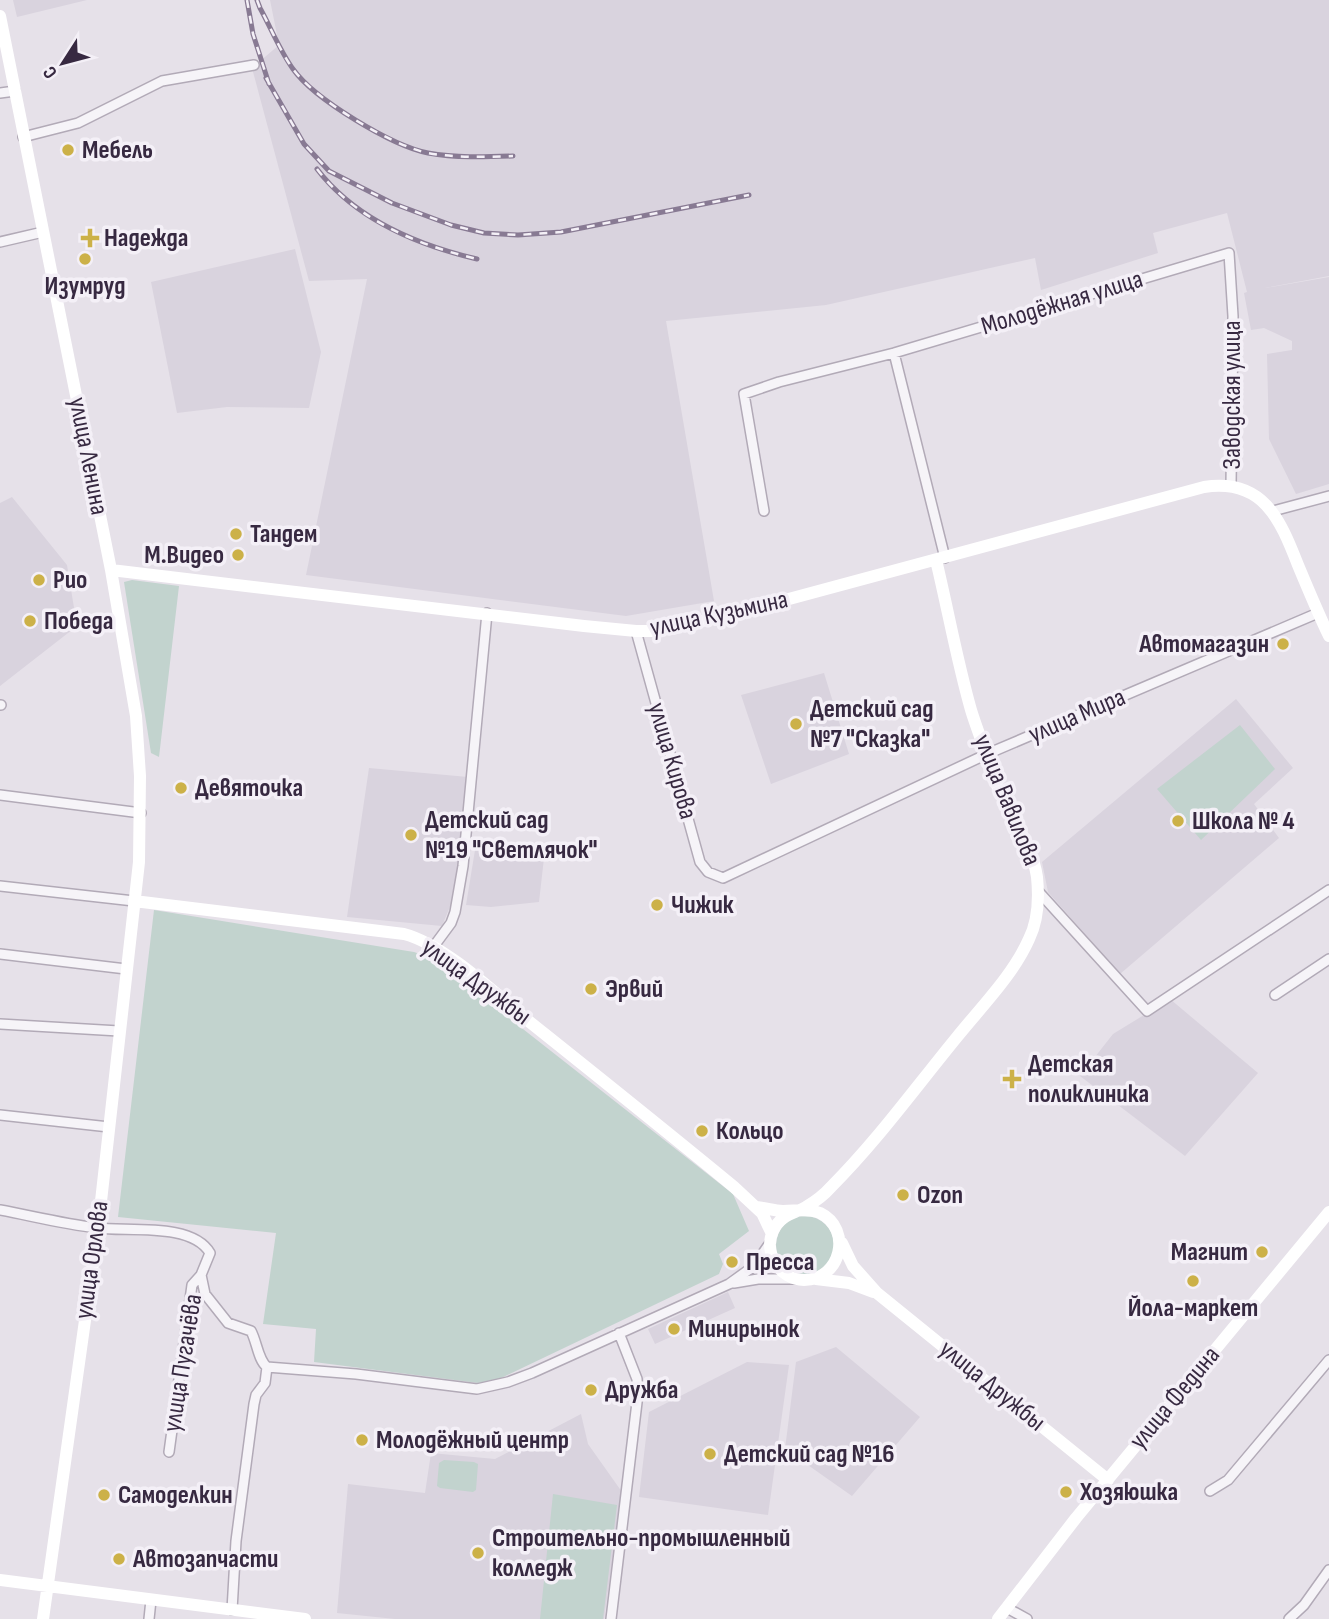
<svg xmlns="http://www.w3.org/2000/svg" width="1329" height="1619" viewBox="0 0 1329 1619" font-family="'Sofia Sans Condensed',sans-serif">
<style>
.built{fill:#d9d3de}
.green{fill:#c2d3ce}
.lines{fill:none;stroke-linecap:round;stroke-linejoin:round}
.street-casing{stroke:#b2aab7;stroke-width:12}
.street{stroke:#f6f4f8;stroke-width:9}
.secondary{stroke:#fff;stroke-width:12}
.rail-casing{stroke:#887a93;stroke-width:5}
.rail{stroke:#f4f0f7;stroke-width:2.5;stroke-dasharray:8;stroke-linecap:butt}
.poi-dot{fill:#ccb148;stroke:#f4f0f7;stroke-width:2.5}
.labels{text-anchor:middle;dominant-baseline:central;stroke-width:7;stroke-linejoin:round;paint-order:stroke}
.poi-label{font-size:26px;font-weight:bold;fill:#372941;stroke:#f4f0f7;text-anchor:start}
.street-label{font-size:26px;fill:#372941;stroke:#f4f0f7}
</style>
<rect width="100%" height="100%" fill="#e6e1e9"/>
<path class="built" d="M13,0H87L17,17Z
M270,0H1329V276L1265,288L1329,277V484L1296,494L1269,439L1267,354L1292,350V341L1264,328L1251,330L1244,293L1247,292L1227,213L1153,233L1158,253L1041,290L1035,258L826,305L666,321L714,601L626,616L306,575L367,279L309,281L252,68L279,45Z
M295,249L321,352L309,408L227,407L177,413L151,282Z
M12,497L67,565L77,626L0,686V503Z
M824,673L849,754L771,784L741,695Z
M1236,699L1293,768L1254,804L1279,838L1120,974L1048,892L1042,862Z
M369,768L468,777L456,892L442,926L347,917Z
M476,844L534,851L544,858L539,902L491,907L466,905Z
M1170,999L1258,1073L1185,1156L1080,1076L1113,1034Z
M728,1292L735,1308L655,1344L648,1329Z
M836,1347L920,1417L852,1496L785,1449L796,1362Z
M747,1362L789,1365L768,1515L639,1497L649,1412Z
M581,1414L588,1444L622,1492L604,1619H395L337,1613L348,1484L425,1493L431,1453L495,1459Z"/>
<path class="green" d="M132,580L179,586L159,757L151,753L124,582Z
M1240,725L1275,769L1201,840L1157,789Z
M154,910L414,952L434,959L733,1194L749,1231L719,1254L723,1264L719,1274L497,1380L478,1383L314,1362L316,1329L263,1324L276,1233L118,1217Z
M776 1245a29 29 0 1 1 58 0a29 29 0 1 1-58 0Z
M444,1460L474,1462L478,1464L476,1490L473,1492L440,1488L437,1486L439,1463Z
M553,1494L617,1505L603,1619H540Z"/>
<g class="lines">
<defs>
<path id="street" d="M0,93L15,91
M23,137L78,123L162,81L254,65
M0,242L43,232
M894,353L945,558
M764,511L744,394L779,382L894,353L1229,253L1233,316L1231,486
M1273,511L1329,496
M636,631L700,862L708,872L723,878L987,754L1318,613
M0,705H1
M0,795L141,813
M0,886L134,901
M1038,891L1147,1011L1329,890
M434,946L451,923L455,912L463,866L487,613
M0,954L126,969
M1275,995L1329,959
M0,1024L119,1031
M0,1115L109,1127
M0,1210C32,1216 64,1224 97,1228C127,1232 192,1222 210,1253L201,1275L205,1294L228,1323L251,1331C257,1342 258,1360 267,1367
M734,1283L758,1279H794
M267,1367L356,1374L477,1389L508,1382L532,1373L729,1284L754,1266L770,1243
M169,1452L192,1285L201,1275
M1210,1491L1228,1480L1329,1360
M1007,1608L1027,1619
M232,1610L236,1541L254,1404L256,1395L265,1383L267,1367
M149,1619L151,1600
M611,1619L638,1394L637,1379L619,1333
M1289,1619L1304,1605L1329,1570"/>
</defs>
<use href="#street" class="street-casing"/>
<use href="#street" class="street"/>
<path class="secondary" d="M0,16L111,570L136,716L140,776L139,862L98,1228L43,1619
M111,570L584,626L636,631H654L726,616L1204,487C1263,478 1280,519 1298,565C1308,589 1318,613 1329,636
M134,901L404,934C443,944 494,992 526,1019C596,1075 665,1130 734,1187L762,1213L772,1234
M757,1207C766,1208 775,1211 783,1211C796,1211 808,1208 820,1213C853,1229 841,1280 804,1280C780,1280 763,1253 773,1231C780,1215 793,1214 806,1207C816,1201 824,1195 831,1187C877,1141 916,1087 957,1037C982,1006 1013,975 1029,939C1038,921 1039,897 1037,877C1032,842 1006,812 995,780C988,756 978,733 971,710C957,661 948,610 936,560
M842,1243L853,1266L877,1293L1108,1480
M816,1279L849,1283L873,1292
M0,1580L305,1619
M998,1619L1076,1518L1329,1212"/>
<defs>
<path id="rail" d="M247,0L253,34L269,84
M257,0L260,8C271,28 280,51 293,69C314,99 392,146 428,153C456,158 484,157 513,156
M266,78L304,144L329,171L392,203L451,225L484,233L518,235L561,232L749,195
M317,169C356,220 417,245 477,259"/>
</defs>
<use href="#rail" class="rail-casing"/>
<use href="#rail" class="rail"/>
</g>
<g class="poi-dot">
<circle cx="68" cy="150" r="7"/>
<path d="M86.5 227.5h7v7h7v7h-7v7h-7v-7h-7v-7h7z"/>
<circle cx="85" cy="259" r="7"/>
<circle cx="236" cy="534" r="7"/>
<circle cx="238" cy="555" r="7"/>
<circle cx="39" cy="580" r="7"/>
<circle cx="30" cy="621" r="7"/>
<circle cx="1283" cy="644" r="7"/>
<circle cx="796" cy="724" r="7"/>
<circle cx="181" cy="788" r="7"/>
<circle cx="1178" cy="821" r="7"/>
<circle cx="411" cy="835" r="7"/>
<circle cx="657" cy="905" r="7"/>
<circle cx="591" cy="989" r="7"/>
<path d="M1008.5 1068.5h7v7h7v7h-7v7h-7v-7h-7v-7h7z"/>
<circle cx="702" cy="1131" r="7"/>
<circle cx="903" cy="1195" r="7"/>
<circle cx="1262" cy="1252" r="7"/>
<circle cx="732" cy="1262" r="7"/>
<circle cx="1193" cy="1281" r="7"/>
<circle cx="674" cy="1329" r="7"/>
<circle cx="591" cy="1390" r="7"/>
<circle cx="362" cy="1440" r="7"/>
<circle cx="710" cy="1454" r="7"/>
<circle cx="1066" cy="1492" r="7"/>
<circle cx="104" cy="1495" r="7"/>
<circle cx="478" cy="1553" r="7"/>
<circle cx="119" cy="1559" r="7"/>
</g>
<g class="labels">
<g class="poi-label">
<text x="82" y="150">Мебель</text>
<text x="104" y="238">Надежда</text>
<text x="85" y="286" text-anchor="middle">Изумруд</text>
<text x="250" y="534">Тандем</text>
<text x="224" y="555" text-anchor="end">М.Видео</text>
<text x="53" y="580">Рио</text>
<text x="44" y="621">Победа</text>
<text x="1269" y="644" text-anchor="end">Автомагазин</text>
<text x="810" y="709">Детский сад<tspan x="810" dy="30">№7 "Сказка"</tspan></text>
<text x="195" y="788">Девяточка</text>
<text x="425" y="820">Детский сад<tspan x="425" dy="30">№19 "Светлячок"</tspan></text>
<text x="1192" y="821">Школа № 4</text>
<text x="671" y="905">Чижик</text>
<text x="605" y="989">Эрвий</text>
<text x="1028" y="1064">Детская<tspan x="1028" dy="30">поликлиника</tspan></text>
<text x="716" y="1131">Кольцо</text>
<text x="917" y="1195">Ozon</text>
<text x="1248" y="1252" text-anchor="end">Магнит</text>
<text x="746" y="1262">Пресса</text>
<text x="1193" y="1308" text-anchor="middle">Йола-маркет</text>
<text x="688" y="1329">Минирынок</text>
<text x="605" y="1390">Дружба</text>
<text x="376" y="1440">Молодёжный центр</text>
<text x="724" y="1454">Детский сад №16</text>
<text x="1080" y="1492">Хозяюшка</text>
<text x="118" y="1495">Самоделкин</text>
<text x="492" y="1538">Строительно-промышленный<tspan x="492" dy="30">колледж</tspan></text>
<text x="133" y="1559">Автозапчасти</text>
</g>
<g class="street-label">
<text transform="translate(1062 303) rotate(-17)">Молодёжная улица</text>
<text transform="translate(1232 395) rotate(-90)">Заводская улица</text>
<text transform="translate(88 456) rotate(79)">улица Ленина</text>
<text transform="translate(719 614) rotate(-12)">улица Кузьмина</text>
<text transform="translate(1077 716) rotate(-23)">улица Мира</text>
<text transform="translate(672 761) rotate(74)">улица Кирова</text>
<text transform="translate(1007 800) rotate(68)">улица Вавилова</text>
<text transform="translate(476 982) rotate(36)">улица Дружбы</text>
<text transform="translate(92 1260) rotate(-82)">улица Орлова</text>
<text transform="translate(183 1363) rotate(-81)">улица Пугачёва</text>
<text transform="translate(992 1386) rotate(39)">улица Дружбы</text>
<text transform="translate(1175 1398) rotate(-50)">улица Федина</text>
</g>
</g>
<g transform="translate(63 63) rotate(234)" stroke="#f4f0f7" stroke-width="5" paint-order="stroke">
<path d="M0-5L12 26L0 18L-12 26Z" fill="#372941"/>
<text y="-10" font-size="19" font-weight="bold" text-anchor="middle" fill="#372941">С</text>
</g>
</svg>
